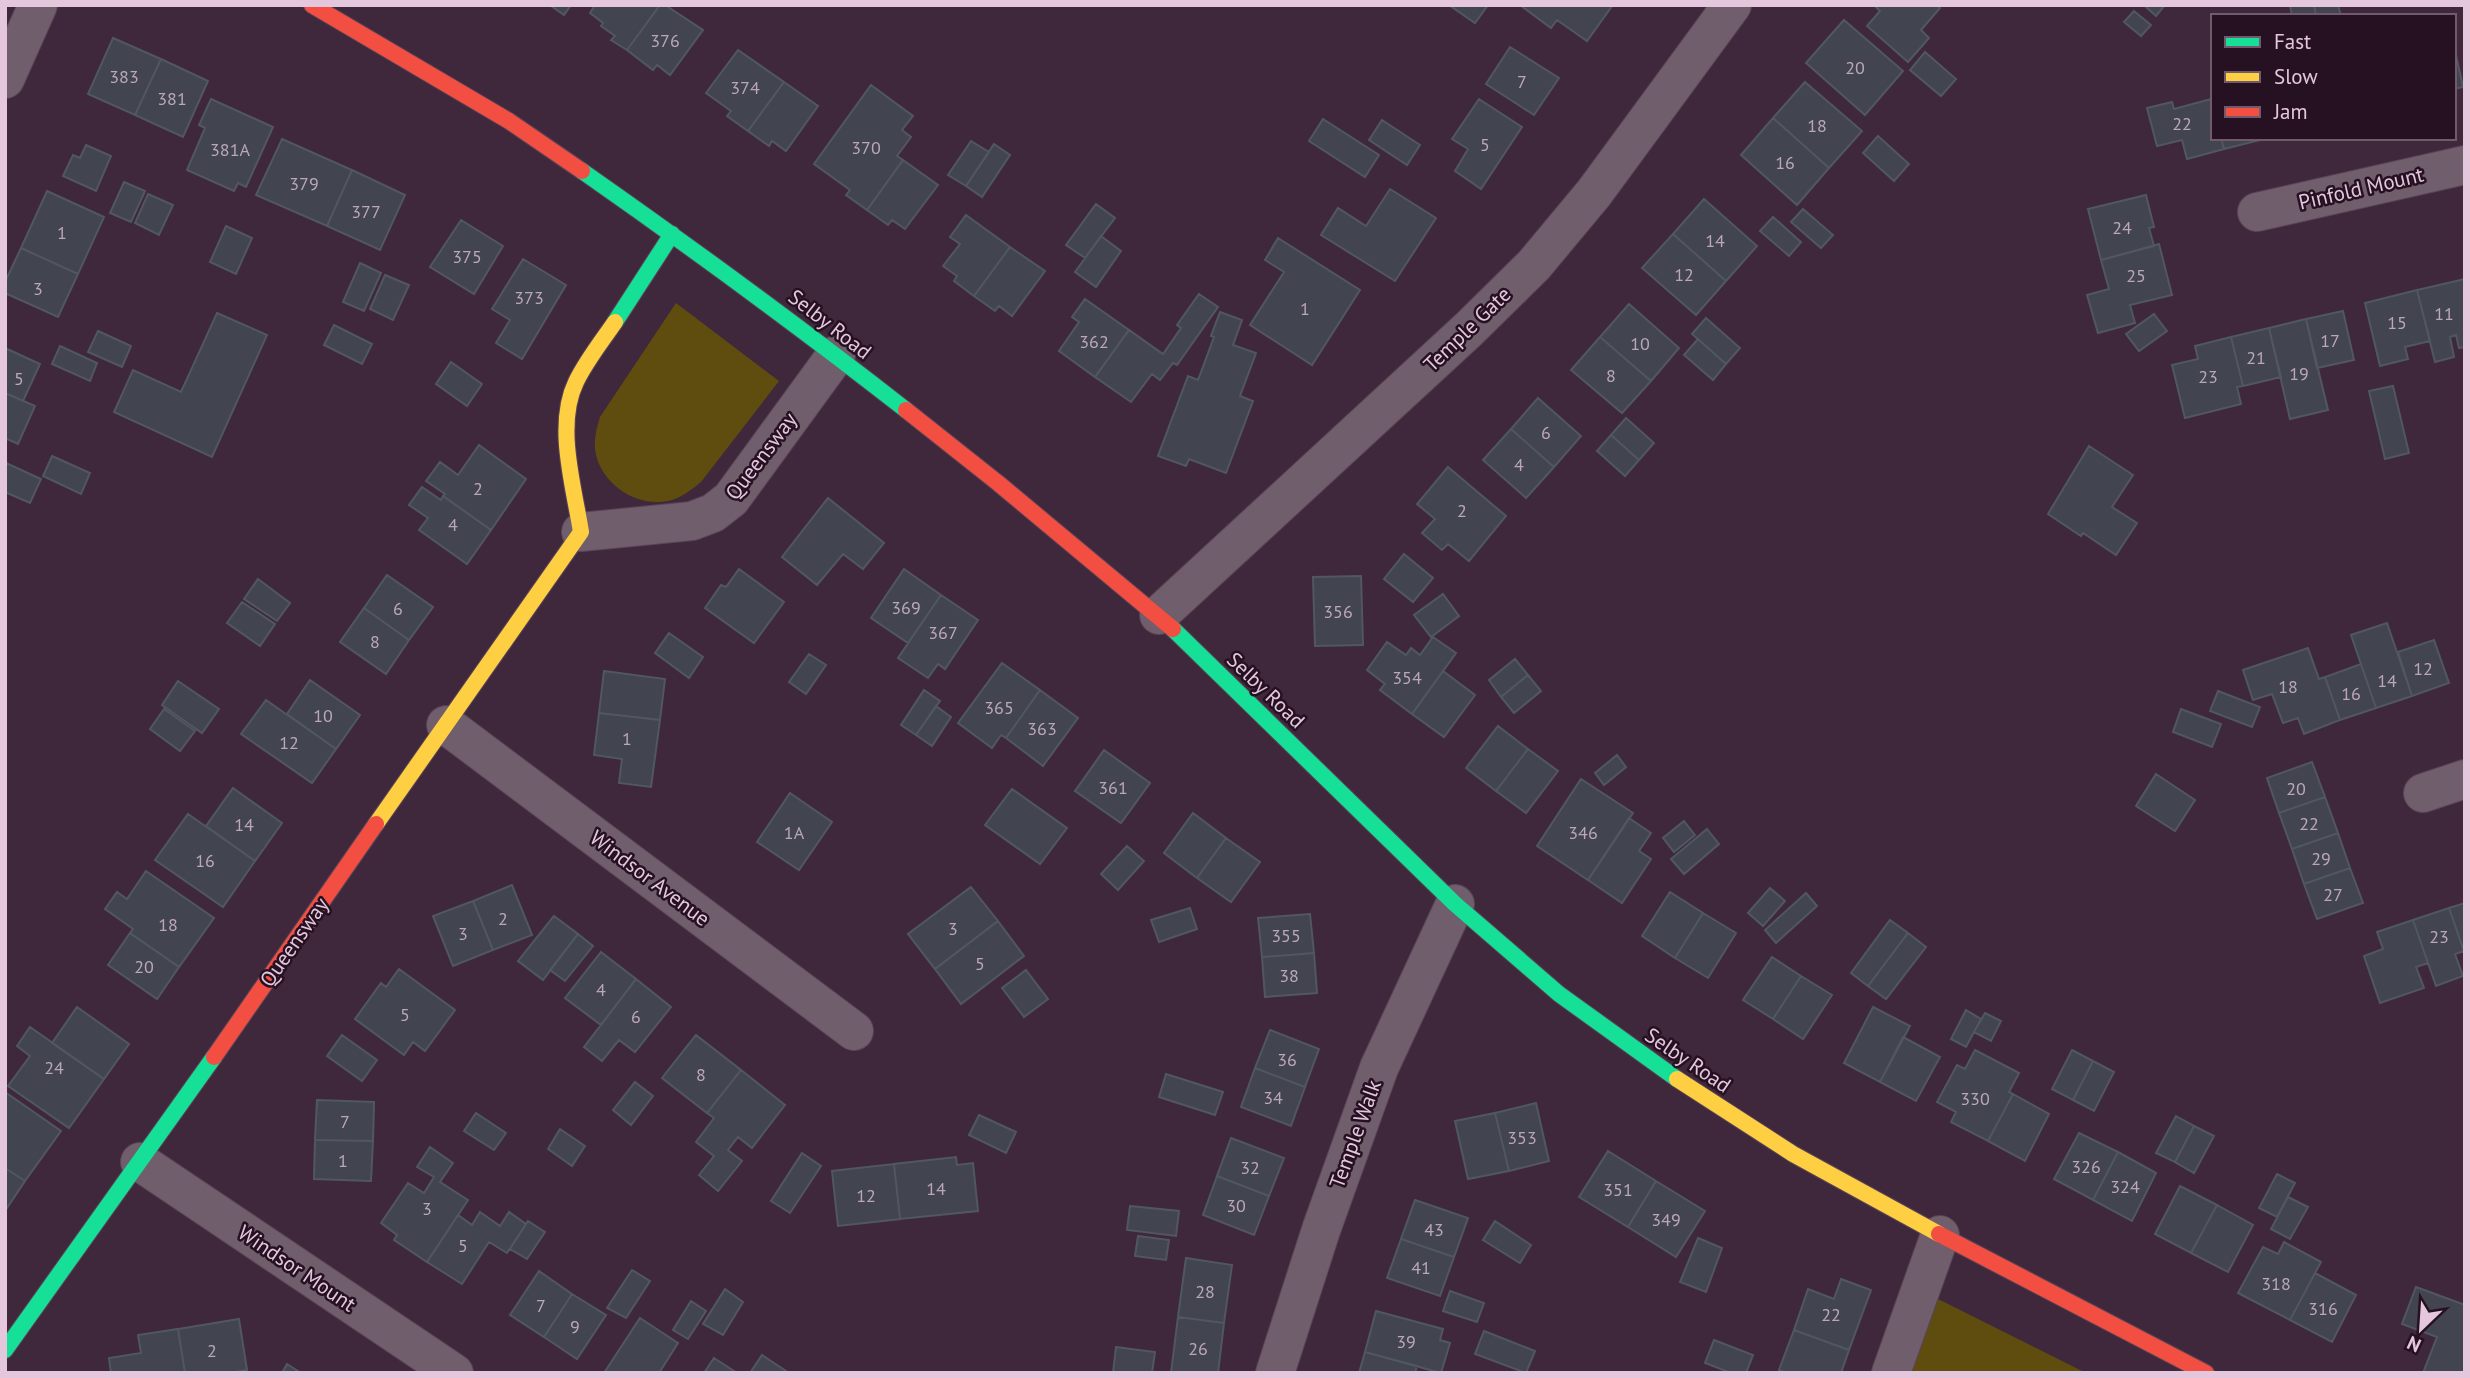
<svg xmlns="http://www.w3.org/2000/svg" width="2470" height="1378" viewBox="0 0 2470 1378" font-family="'PT Sans',sans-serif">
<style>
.green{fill:#5f4c0f}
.building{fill:#424450;stroke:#505763;stroke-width:2}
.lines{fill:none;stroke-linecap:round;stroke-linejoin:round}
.street-casing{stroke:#5a4456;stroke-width:40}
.fast-casing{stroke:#5a4456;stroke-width:18}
.slow-casing{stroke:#5a4456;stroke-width:18}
.jam-casing{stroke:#5a4456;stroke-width:18}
.street{stroke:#705e6c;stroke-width:38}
.fast{stroke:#16e098;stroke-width:16}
.slow{stroke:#ffcf43;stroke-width:16}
.jam{stroke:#f24e42;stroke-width:16}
.labels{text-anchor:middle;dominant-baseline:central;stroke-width:5;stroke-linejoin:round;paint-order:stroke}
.number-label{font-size:18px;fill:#bca6ba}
.street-label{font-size:21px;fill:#e4c7dd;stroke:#251121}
</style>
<rect width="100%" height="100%" fill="#40283c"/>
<path class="green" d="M676,303L779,381L701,482C691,490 681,498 668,501C637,507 604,486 596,455C593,442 596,430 600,417Z
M1932,1296L2086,1373H1906Z"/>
<path class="building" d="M550,5H571L564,15Z
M595,5H660L627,50L611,40L615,36L601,26L603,23L590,13Z
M660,5H665L703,30L670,75L657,65L653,70L627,50Z
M1449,5H1488L1475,23Z
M1520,5H1611L1612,6L1587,41L1557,20L1551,28Z
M1874,5H1937L1940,8L1921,30L1929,38L1908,62L1867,26L1880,11Z
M2144,5H2165L2156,16Z
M2290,5H2314L2316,16H2292Z
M2314,5H2338L2341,16H2316Z
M2134,11L2151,25L2141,36L2124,22Z
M1844,20L1903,71L1865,115L1806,63Z
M113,38L161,59L135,115L88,94Z
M2454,46L2463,87L2454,89Z
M1510,47L1559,78L1534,115L1486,84Z
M738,50L784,82L748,131L727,116L731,111L706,93Z
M1925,52L1956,79L1941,96L1910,70Z
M161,59L208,81L183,137L135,115Z
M784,82L818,106L786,151L772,141L769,146L748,131Z
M1805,82L1862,131L1829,168L1773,118Z
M871,85L913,116L902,130L911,137L897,156L903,160L867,210L846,195L850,190L814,164Z
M211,99L273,127L246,187L238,183L234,191L187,170L205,128L199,125Z
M1479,99L1522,127L1481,189L1455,171L1468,149L1452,139Z
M2211,99L2213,138H2221L2224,149L2187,159L2182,140L2157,146L2147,108L2172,102L2174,109Z
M1773,118L1829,168L1797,205L1741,155Z
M1323,119L1379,155L1365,177L1309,141Z
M1382,120L1420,145L1407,165L1369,140Z
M1878,136L1909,164L1894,181L1863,153Z
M2221,138H2260V140L2224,149Z
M282,139L352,170L327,226L256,195Z
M971,141L989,152L966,186L948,175Z
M994,144L1010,155L982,197L966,186Z
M86,145L111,156L96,191L63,176L73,155L80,158Z
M903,160L938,185L905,229L892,220L888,225L867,210Z
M352,170L405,195L380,250L327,226Z
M124,182L145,191L131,222L110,213Z
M1390,189L1436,218L1395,281L1321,235L1338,208L1366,226Z
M47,191L104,217L78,274L21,248Z
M148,194L173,205L159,235L135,223Z
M2146,195L2154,227L2149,228L2154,246L2101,260L2088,209Z
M1704,199L1757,246L1726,281L1673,234Z
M1096,204L1115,218L1085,258L1066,245Z
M1803,209L1833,235L1821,248L1791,222Z
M966,215L1010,247L974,296L954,281L957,276L943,266L960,244L950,237Z
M1773,217L1801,242L1789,256L1760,231Z
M461,220L503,246L474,294L430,267Z
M226,226L252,238L236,274L210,262Z
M1673,234L1726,281L1696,315L1642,268Z
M1101,236L1121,251L1096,287L1075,272Z
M1278,238L1360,290L1312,365L1250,325L1284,272L1265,260Z
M2159,244L2172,295L2130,305L2135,323L2098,333L2087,295L2109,289L2101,260Z
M1010,247L1045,271L1012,316L999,306L995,311L974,296Z
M21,248L78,274L58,317L5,293V282Z
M523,259L566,285L522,359L496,343L510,320L492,309Z
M360,263L381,273L364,311L343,302Z
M385,275L409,285L393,320L370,309Z
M2465,279V347L2459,348L2456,335L2450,337L2454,357L2435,362L2417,290Z
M2417,290L2430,341L2405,347L2408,359L2380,366L2365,303Z
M1199,294L1218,307L1177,365L1173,363L1160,380L1152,374L1131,402L1095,377L1129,330L1163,354L1181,328L1177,325Z
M1085,299L1129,330L1095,377L1059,351L1079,322L1072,317Z
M1629,304L1679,348L1651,381L1600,337Z
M2343,311L2354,360L2317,368L2306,319Z
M1220,312L1242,320L1233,345L1256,353L1240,396L1253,401L1226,473L1189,459L1186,466L1158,456L1188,376L1198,380L1214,337L1211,336Z
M217,313L267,335L212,457L114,412L133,370L181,392Z
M2154,314L2167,331L2139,351L2126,334Z
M1706,318L1740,348L1726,364L1692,334Z
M2306,319L2328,410L2290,419L2269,328Z
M334,325L372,344L362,364L324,345Z
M2269,328L2281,377L2243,386L2231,337Z
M98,331L131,346L122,367L88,352Z
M1600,337L1651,381L1622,413L1571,370Z
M2231,337L2243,386L2237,387L2241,404L2185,418L2172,365L2198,359L2195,346Z
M1698,339L1726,364L1713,380L1684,355Z
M60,346L97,363L90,381L52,364Z
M5,348L40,364L23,401L5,393Z
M451,362L482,384L467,406L436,384Z
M2393,386L2409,453L2385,459L2369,391Z
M5,393L35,406L18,444L5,438Z
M1538,398L1581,436L1554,467L1511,429Z
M1626,418L1654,443L1639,460L1611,435Z
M1511,429L1554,467L1526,498L1483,460Z
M1611,435L1639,460L1625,476L1597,451Z
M479,445L526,479L491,530L443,496L445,494L426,481L440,462L458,475Z
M2089,446L2133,475L2112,507L2137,523L2116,555L2083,533L2081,536L2048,514Z
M52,456L90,473L81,494L43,476Z
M6,463L41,479L30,503L5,492Z
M1448,467L1506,516L1469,561L1448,544L1442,550L1422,533L1435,519L1417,504Z
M422,487L441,500L443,496L491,530L467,564L419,530L428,518L409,505Z
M828,498L884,543L863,569L843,554L817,585L782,557Z
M1404,554L1433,578L1413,602L1384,579Z
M739,569L784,602L754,643L705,608L721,585L726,587Z
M904,569L941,595L908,643L871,618Z
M387,575L433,607L409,640L364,608Z
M1361,576L1363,645L1315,646L1313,577Z
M258,579L290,603L277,621L244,599Z
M1443,594L1459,616L1431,637L1414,615Z
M941,595L978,620L945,669L938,664L928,678L898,658Z
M242,602L275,624L260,646L227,623Z
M364,608L409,640L386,674L340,642Z
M2387,623L2412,696L2376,708L2351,635Z
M669,633L703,657L689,678L655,653Z
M1433,637L1456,653L1412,714L1380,690L1385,684L1367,670L1387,642L1406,655L1411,648L1420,655Z
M2434,640L2449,683L2412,696L2398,652Z
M2308,648L2319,679L2325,677L2340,720L2304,734L2298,718L2283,723L2272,694L2253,700L2243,670Z
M809,654L826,665L806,694L789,682Z
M1515,659L1528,675L1501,697L1489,680Z
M1002,663L1040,690L1006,738L1001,735L992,748L958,723Z
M2361,664L2376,708L2340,720L2325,677Z
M604,671L665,679L660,720L599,713Z
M1443,671L1475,695L1444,737L1412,714Z
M1528,675L1541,691L1514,713L1501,697Z
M310,680L360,715L336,749L287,714Z
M178,681L219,709L202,733L162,705Z
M924,690L940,701L916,735L901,725Z
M1040,690L1078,718L1043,766L1006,738Z
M2218,691L2260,707L2252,727L2210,711Z
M266,700L336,749L312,783L241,734Z
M936,706L951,717L932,746L916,735Z
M164,709L195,731L180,751L150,729Z
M2181,709L2221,724L2212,747L2173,732Z
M599,713L660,720L651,787L619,783L622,759L594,755Z
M1498,726L1528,749L1496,791L1466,768Z
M1528,749L1558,771L1526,813L1496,791Z
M1104,750L1150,783L1121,823L1075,791Z
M1617,755L1626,767L1604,785L1595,773Z
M2312,762L2325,797L2279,813L2267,778Z
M2156,774L2195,800L2175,831L2136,806Z
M1581,779L1633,813L1588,880L1537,846Z
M233,788L282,823L255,861L206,826Z
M1012,789L1067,828L1040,864L985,825Z
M790,793L832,822L799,870L757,842Z
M2325,797L2338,833L2292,849L2279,813Z
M1193,813L1226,838L1197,878L1164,853Z
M188,814L255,861L223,907L155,860Z
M1629,818L1651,833L1639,851L1651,859L1622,903L1588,880Z
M1684,821L1695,835L1674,852L1663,838Z
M1707,829L1719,844L1684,874L1671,859Z
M2338,833L2350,868L2304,884L2292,849Z
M1226,838L1260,862L1231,902L1197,878Z
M1127,846L1144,861L1118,890L1101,874Z
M2350,868L2363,903L2317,919L2304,884Z
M146,871L214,918L179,967L130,933L133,929L105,909L117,892L127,899Z
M512,885L532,935L493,950L473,901Z
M971,887L998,921L935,969L908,934Z
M1770,888L1785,901L1763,926L1748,913Z
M1670,892L1703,913L1675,958L1642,936Z
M1806,893L1817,906L1776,943L1765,930Z
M473,901L493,950L453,966L433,916Z
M2465,903V954L2449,908Z
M1190,908L1197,929L1159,942L1151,920Z
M2449,908L2464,951L2455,954L2463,976L2436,986L2413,920Z
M1703,913L1736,933L1708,978L1675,958Z
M1310,914L1314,953L1262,957L1258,918Z
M554,916L578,934L543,980L518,961Z
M1890,920L1908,933L1868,986L1851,973Z
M2413,920L2428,963L2416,967L2424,988L2380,1003L2364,956L2383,949L2377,932Z
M998,921L1024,956L961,1004L935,969Z
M130,933L179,967L157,999L108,965Z
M1908,933L1926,947L1886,999L1868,986Z
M578,934L593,946L565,981L550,970Z
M601,952L636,979L601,1025L565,998Z
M1314,953L1317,993L1265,997L1262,957Z
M1772,957L1801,976L1773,1019L1743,1000Z
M399,969L455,1010L425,1051L413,1042L404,1055L355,1019L381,983L386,987Z
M1026,970L1048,999L1024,1017L1002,988Z
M1801,976L1832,995L1803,1039L1773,1019Z
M636,979L671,1007L635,1052L619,1040L602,1061L584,1047Z
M77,1007L129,1044L104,1079L52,1043Z
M1873,1007L1910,1026L1880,1082L1844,1063Z
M1966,1010L1981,1019L1966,1047L1951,1039Z
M1985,1013L2001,1021L1991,1041L1974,1032Z
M30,1027L104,1079L69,1128L8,1086L30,1056L17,1046Z
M1270,1030L1319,1049L1305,1087L1255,1068Z
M342,1035L377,1060L362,1081L327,1056Z
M696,1035L741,1070L707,1113L662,1078Z
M1903,1037L1940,1057L1916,1101L1880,1082Z
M1975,1050L2019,1073L2009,1092L2013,1094L1988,1141L1951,1122L1956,1112L1937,1102L1957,1065L1965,1069Z
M2072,1050L2093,1061L2073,1100L2052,1089Z
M2093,1061L2114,1072L2094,1111L2073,1100Z
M1255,1068L1305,1087L1291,1126L1241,1107Z
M741,1070L785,1105L752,1148L738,1137L728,1150L742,1161L718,1191L699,1175L714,1156L696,1142L714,1118L707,1113Z
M1166,1074L1223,1092L1215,1115L1159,1097Z
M635,1082L653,1096L631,1125L613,1110Z
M5,1092L61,1131L25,1181L5,1168Z
M2013,1094L2049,1114L2025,1161L1988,1141Z
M317,1100L374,1102L373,1141L315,1140Z
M1536,1103L1549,1161L1509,1171L1495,1113Z
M476,1113L506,1133L494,1150L464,1131Z
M1495,1113L1509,1171L1468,1179L1455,1121Z
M979,1115L1016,1132L1006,1153L969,1135Z
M2176,1116L2194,1126L2175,1162L2156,1153Z
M2194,1126L2214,1136L2194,1173L2175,1162Z
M560,1129L585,1146L572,1166L548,1149Z
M2079,1133L2118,1152L2093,1200L2054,1179Z
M1231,1138L1284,1158L1269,1196L1217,1176Z
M315,1140L373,1141L371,1181L314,1179Z
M430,1147L453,1163L440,1182L468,1200L427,1262L394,1240L397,1235L381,1223L408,1183L424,1193L434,1177L417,1167Z
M1608,1151L1656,1181L1628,1227L1579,1197Z
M2118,1152L2156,1173L2132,1221L2093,1200Z
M802,1153L821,1166L790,1213L771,1201Z
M956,1157L957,1165L973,1163L978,1211L900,1219L894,1164Z
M894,1164L900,1219L838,1226L832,1171Z
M5,1168L25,1181L5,1211Z
M2277,1174L2295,1183L2277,1217L2259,1208Z
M1217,1176L1269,1196L1254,1235L1203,1215Z
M1656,1181L1705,1211L1676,1257L1628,1227Z
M2180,1186L2217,1205L2191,1253L2155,1234Z
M2288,1197L2308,1207L2290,1239L2271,1229Z
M1415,1200L1468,1218L1454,1257L1401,1239Z
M2217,1205L2253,1225L2228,1272L2191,1253Z
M1130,1206L1179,1211L1176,1236L1127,1230Z
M480,1212L500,1226L509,1212L526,1224L507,1253L489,1242L462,1284L427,1262L458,1215L472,1225Z
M528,1221L545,1232L527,1259L510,1249Z
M1495,1221L1531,1245L1520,1263L1483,1240Z
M1138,1236L1169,1240L1166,1260L1135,1256Z
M1698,1238L1722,1248L1706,1292L1680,1282Z
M1401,1239L1454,1257L1440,1296L1387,1278Z
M2284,1242L2321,1262L2290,1320L2238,1293L2263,1247L2278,1254Z
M1186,1258L1232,1265L1224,1323L1178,1317Z
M632,1270L650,1281L626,1318L607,1308Z
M539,1271L572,1294L544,1337L510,1315Z
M2315,1273L2356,1295L2332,1342L2290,1320Z
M1841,1279L1871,1290L1849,1350L1794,1330L1808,1289L1834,1299Z
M2416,1287L2465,1305V1373H2423L2437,1337L2402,1324Z
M725,1289L743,1302L723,1335L703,1324Z
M1450,1291L1484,1303L1477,1322L1443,1311Z
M572,1294L606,1315L577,1359L544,1337Z
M691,1301L706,1311L688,1339L673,1330Z
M1376,1311L1443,1329L1440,1340L1450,1343L1441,1373L1365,1352Z
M1178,1317L1224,1323L1218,1373H1171Z
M640,1318L678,1343L659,1373H604Z
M239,1319L247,1370L229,1373H185L178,1329Z
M178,1329L185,1373H111L109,1358L141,1353L138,1335Z
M1794,1330L1849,1350L1841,1373H1786L1779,1370Z
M1484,1331L1535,1351L1526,1373L1475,1354Z
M1714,1340L1753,1355L1746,1373H1731L1705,1363Z
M1116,1347L1155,1352L1152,1373H1113Z
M1365,1352L1417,1366L1415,1373H1359Z
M762,1355L789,1373H750Z
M714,1358L737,1373H704Z
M287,1364L301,1373H282Z"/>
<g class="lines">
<defs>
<path id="street" d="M5,79L38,5
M2257,212L2465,165
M581,532L692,521L713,513L731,499L836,355
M1159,615L1469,329L1534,265L1594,193L1732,5
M446,725L854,1031
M2423,793L2465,779
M140,1162L454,1373
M1275,1373L1321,1230L1379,1068L1455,904
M1891,1373L1940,1235"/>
<path id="fast" d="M582,171C692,248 800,327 906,410
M615,322L672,234
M1173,629L1455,904L1559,994L1677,1079
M5,1350L214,1057"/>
<path id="slow" d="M376,824L581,532C574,487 555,425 576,382C586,361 602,341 615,322
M1677,1079L1793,1154L1939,1234"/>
<path id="jam" d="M312,5L509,121L582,171
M906,410L998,483L1173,629
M214,1057L376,824
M1939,1234L2206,1373"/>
</defs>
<use href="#street" class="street-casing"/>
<use href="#fast" class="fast-casing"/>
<use href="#slow" class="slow-casing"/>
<use href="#jam" class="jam-casing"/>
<use href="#street" class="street"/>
<use href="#fast" class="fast"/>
<use href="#slow" class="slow"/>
<use href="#jam" class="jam"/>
</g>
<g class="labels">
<g class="number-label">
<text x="665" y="40">376</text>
<text x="1855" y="67">20</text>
<text x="124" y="76">383</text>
<text x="1522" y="81">7</text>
<text x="745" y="87">374</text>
<text x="172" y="98">381</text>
<text x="2182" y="123">22</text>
<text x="1817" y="125">18</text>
<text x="1485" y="144">5</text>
<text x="866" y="147">370</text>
<text x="230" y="149">381A</text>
<text x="1785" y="162">16</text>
<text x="304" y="183">379</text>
<text x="366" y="211">377</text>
<text x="2122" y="227">24</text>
<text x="62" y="232">1</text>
<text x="1715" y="240">14</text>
<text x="467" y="256">375</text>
<text x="1684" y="274">12</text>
<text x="2136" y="275">25</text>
<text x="38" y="288">3</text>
<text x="529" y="297">373</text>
<text x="1305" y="308">1</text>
<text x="2444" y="313">11</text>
<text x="2397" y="322">15</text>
<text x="2330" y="340">17</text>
<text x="1094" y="341">362</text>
<text x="1640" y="343">10</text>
<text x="2256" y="357">21</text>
<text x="2299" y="373">19</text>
<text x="1611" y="375">8</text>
<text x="2208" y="376">23</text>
<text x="19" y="378">5</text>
<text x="1546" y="432">6</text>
<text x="1519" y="464">4</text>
<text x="478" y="488">2</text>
<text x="1462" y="510">2</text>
<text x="453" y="524">4</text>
<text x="906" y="607">369</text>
<text x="398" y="608">6</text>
<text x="1338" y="611">356</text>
<text x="943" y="632">367</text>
<text x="375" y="641">8</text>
<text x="2423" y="668">12</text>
<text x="1407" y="677">354</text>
<text x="2387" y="680">14</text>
<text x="2288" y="686">18</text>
<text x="2351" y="693">16</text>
<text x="999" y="707">365</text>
<text x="323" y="715">10</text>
<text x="1042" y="728">363</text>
<text x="627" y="738">1</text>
<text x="289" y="742">12</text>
<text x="1113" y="787">361</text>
<text x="2296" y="788">20</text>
<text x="2309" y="823">22</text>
<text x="244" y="824">14</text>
<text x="794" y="832">1A</text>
<text x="1583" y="832">346</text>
<text x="2321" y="858">29</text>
<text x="205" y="860">16</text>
<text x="2333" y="894">27</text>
<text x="503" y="918">2</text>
<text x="168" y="924">18</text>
<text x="953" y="928">3</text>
<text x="463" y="933">3</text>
<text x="1286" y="935">355</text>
<text x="2439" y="936">23</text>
<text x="980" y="963">5</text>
<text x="144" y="966">20</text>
<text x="1289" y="975">38</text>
<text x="601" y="989">4</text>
<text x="405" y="1014">5</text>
<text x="636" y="1016">6</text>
<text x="1287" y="1059">36</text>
<text x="54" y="1067">24</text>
<text x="701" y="1074">8</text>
<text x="1273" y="1097">34</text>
<text x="1975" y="1098">330</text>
<text x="345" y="1121">7</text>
<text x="1522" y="1137">353</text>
<text x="343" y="1160">1</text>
<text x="2086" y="1166">326</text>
<text x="1250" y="1167">32</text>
<text x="2125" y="1186">324</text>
<text x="936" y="1188">14</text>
<text x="1618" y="1189">351</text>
<text x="866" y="1195">12</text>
<text x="1236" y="1205">30</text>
<text x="427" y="1208">3</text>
<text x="1666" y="1219">349</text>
<text x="1434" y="1229">43</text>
<text x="463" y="1245">5</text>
<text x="1421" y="1267">41</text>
<text x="2276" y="1283">318</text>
<text x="1205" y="1291">28</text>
<text x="541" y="1305">7</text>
<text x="2323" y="1308">316</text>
<text x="1831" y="1314">22</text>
<text x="575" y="1326">9</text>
<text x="1406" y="1341">39</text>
<text x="1198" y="1348">26</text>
<text x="212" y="1350">2</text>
</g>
<g class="street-label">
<text transform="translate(2361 188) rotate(-13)">Pinfold Mount</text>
<text transform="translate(830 324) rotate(38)">Selby Road</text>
<text transform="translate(1467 329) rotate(-44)">Temple Gate</text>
<text transform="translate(761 456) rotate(-53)">Queensway</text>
<text transform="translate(1266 690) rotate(44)">Selby Road</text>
<text transform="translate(650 878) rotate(37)">Windsor Avenue</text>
<text transform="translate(294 942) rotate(-55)">Queensway</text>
<text transform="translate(1688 1060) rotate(34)">Selby Road</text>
<text transform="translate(1355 1134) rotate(-70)">Temple Walk</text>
<text transform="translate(297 1268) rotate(34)">Windsor Mount</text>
</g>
</g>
<rect width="2470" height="1378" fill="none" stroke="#e4c7dd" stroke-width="14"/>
<rect x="2211" y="14" width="245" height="126" fill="#251121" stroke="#715a6c" stroke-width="2"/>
<rect x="2225" y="37" width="35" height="10" fill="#16e098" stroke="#715a6c" stroke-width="2"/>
<text x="2274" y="49" font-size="21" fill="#e4c7dd">Fast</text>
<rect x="2225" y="72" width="35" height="10" fill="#ffcf43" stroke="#715a6c" stroke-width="2"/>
<text x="2274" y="84" font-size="21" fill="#e4c7dd">Slow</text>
<rect x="2225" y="107" width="35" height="10" fill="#f24e42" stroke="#715a6c" stroke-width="2"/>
<text x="2274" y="119" font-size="21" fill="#e4c7dd">Jam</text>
<g transform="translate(2421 1329) rotate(205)" stroke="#251121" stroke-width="5" paint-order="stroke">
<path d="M0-5L12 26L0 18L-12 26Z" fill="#e4c7dd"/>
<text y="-10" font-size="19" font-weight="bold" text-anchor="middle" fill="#e4c7dd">N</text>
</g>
</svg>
